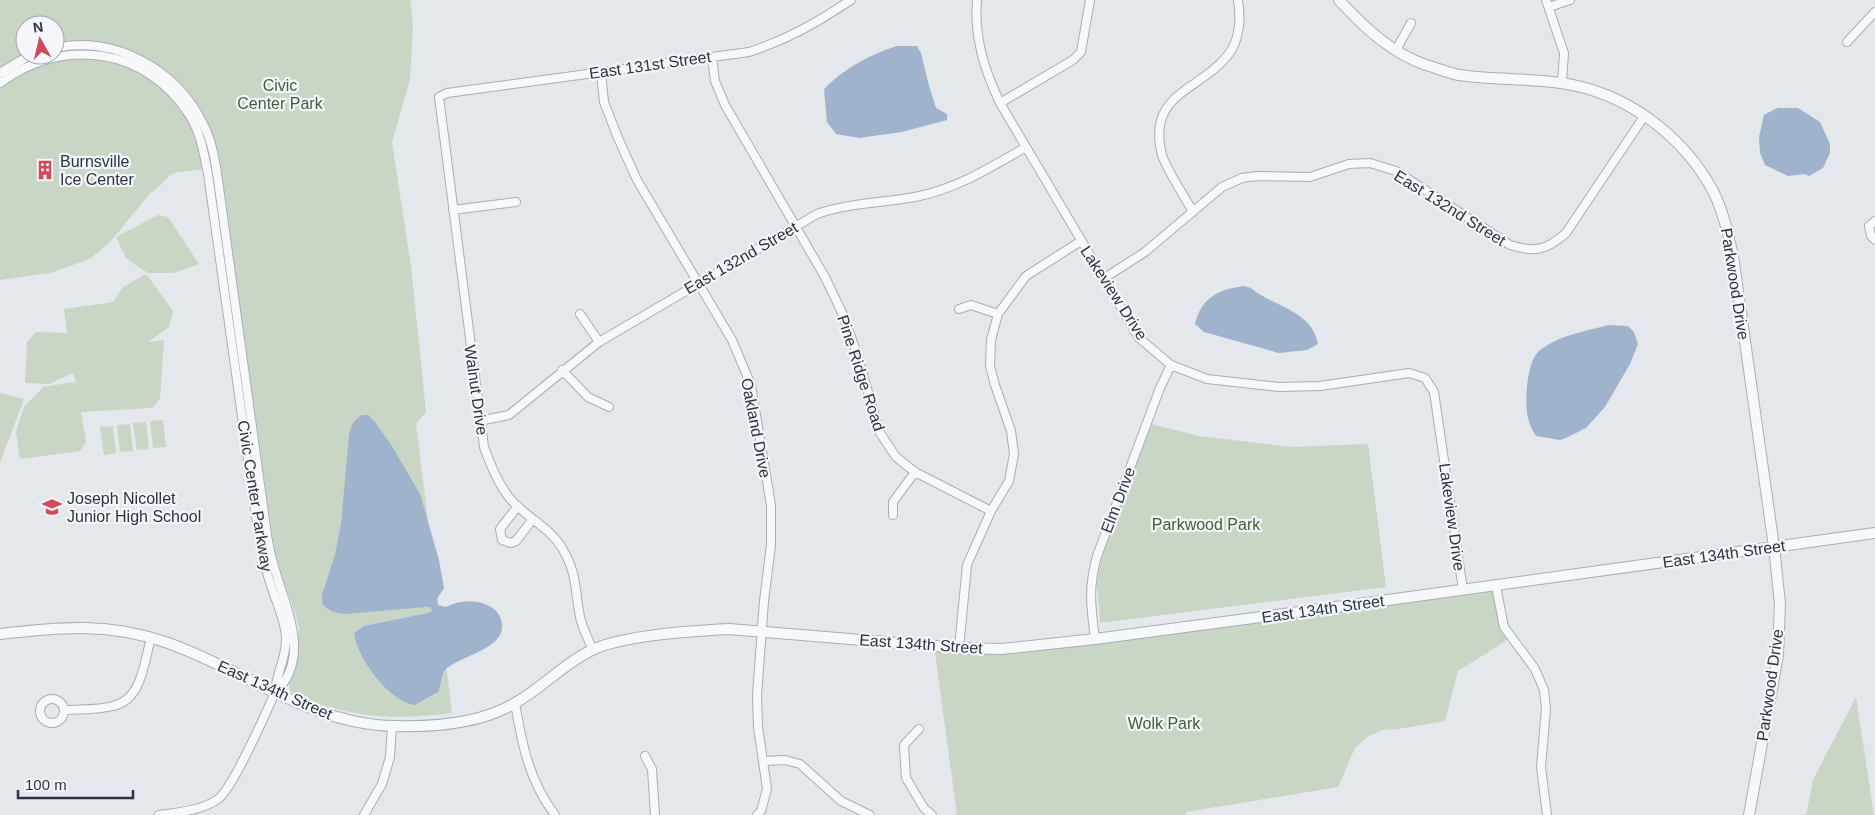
<svg xmlns="http://www.w3.org/2000/svg" width="1875" height="815" viewBox="0 0 1875 815" font-family="Arial,sans-serif">
<style>
.green{fill:#c9d6c5;fill-rule:evenodd}
.water{fill:#9fb4cc}
.lines{fill:none;stroke-linecap:round;stroke-linejoin:round}
.minor-casing{stroke:#a9aeb7;stroke-width:10}
.tertiary-casing{stroke:#a9aeb7;stroke-width:12}
.minor{stroke:#f7f8fa;stroke-width:8}
.tertiary{stroke:#f7f8fa;stroke-width:10}
.labels{text-anchor:middle;dominant-baseline:central;stroke-width:4.5;stroke-linejoin:round;paint-order:stroke}
.street-label{font-size:16px;fill:#2b3445;stroke:#f4f6f9}
.park-label{font-size:16px;fill:#3f6138;stroke:#f4f6f9}
.poi-label{font-size:16px;fill:#2b3445;stroke:#f4f6f9;text-anchor:start}
</style>
<rect width="100%" height="100%" fill="#e4e7ec"/>
<path class="green" d="M0,0H410L413,24L410,80L392,142L411,266L426,412L416,424L452,713C407,719 369,719 325,706C313,703 299,699 290,691L289,682L296,664L299,628L296,615L277,563L273,540L220,167L173,173L148,196L111,241L90,259L50,273L0,280ZM25,25H55V55H25Z
M158,215L168,217L199,264L173,273H148L126,258L116,237Z
M146,274L173,311L169,327L148,342L164,340L160,399L152,408L81,412L86,442L80,451L20,459L16,432L24,407L43,387L74,382L76,384L73,373L49,384L25,383L27,342L36,332L67,333L64,309L113,302L123,287Z
M0,393L24,399L0,463Z
M163,420L166,447L153,448L150,421Z
M146,422L149,449L137,450L133,423Z
M130,424L133,451L120,452L117,425Z
M1151,424L1199,436L1290,447L1368,444L1386,587L1100,623L1097,582L1101,558Z
M113,426L116,453L104,455L100,427Z
M1496,586L1504,627L1512,637L1458,671L1445,721L1399,729L1383,730L1369,736L1355,748L1338,787L1186,812V815H957L934,646L1002,649Z
M1856,697L1874,815H1806L1813,780Z"/>
<path class="water" d="M897,46H917L921,53L929,86L936,108L947,114V120L902,132L859,138L836,134L827,122L824,89C843,69 871,54 897,46Z
M1777,108H1798L1820,122L1830,144V153L1823,168L1809,176L1805,174L1788,176L1765,165L1760,153L1759,137L1764,115Z
M1244,286L1251,288C1273,307 1312,310 1318,344L1307,350L1279,353L1204,332L1195,324C1201,298 1219,289 1244,286Z
M1609,325L1628,326L1634,332L1638,344L1630,364L1605,407L1586,428L1566,438L1560,440L1536,436C1533,431 1529,424 1528,418C1524,403 1527,361 1539,351C1559,335 1586,331 1609,325Z
M362,415H368L375,422L392,446L420,494L439,560L444,588L437,599L438,605L446,607C457,602 465,600 478,602C487,604 497,609 500,617C514,648 459,655 445,670C440,677 442,685 438,692L415,705C389,702 357,658 354,633L364,626L428,613L432,611L431,608L427,607L345,614C335,613 328,611 322,603V595L335,554L341,524L349,435C351,426 353,420 362,415Z"/>
<g class="lines">
<defs>
<path id="minor" d="M977,0C974,37 984,69 1000,103L1139,338L1171,365L1207,379L1279,387L1320,386L1409,373L1425,378L1434,392L1463,590
M1546,0L1564,53L1562,83
M1549,7L1570,0
M1847,42L1875,12
M55,48C114,35 176,69 202,122C211,138 214,155 217,173L267,535C269,548 272,561 276,573C287,611 311,658 275,693C265,714 234,787 218,799C201,811 179,812 159,815
M1396,50L1411,23
M712,57L715,81L725,105L825,277L844,317L856,351L880,433L896,457L915,472L991,511
M601,72L604,102L618,138L637,180L732,340L751,385L771,505V545L764,601L757,695L758,727L767,789L761,811L757,815
M0,73L30,55
M0,83C63,36 147,47 190,116C201,134 204,154 208,174L259,537C262,553 265,569 271,585C276,602 285,619 286,637C287,657 276,673 275,693
M1000,103L1073,60L1081,52L1090,0
M453,210L516,202
M1193,212C1185,197 1166,169 1162,155C1146,93 1200,91 1228,55C1240,40 1241,18 1238,0
M1875,221L1869,226L1871,236L1875,240
M1103,279L1145,252L1222,187L1242,178L1257,176L1310,177L1349,164L1370,163L1396,171L1510,245C1534,253 1547,250 1566,233L1645,115
M959,309L971,305L998,314
M580,314L599,342
M562,370L588,397L609,407
M479,421L509,415L599,342L817,214C849,203 882,203 915,197C956,189 990,168 1026,147
M518,506L500,529L502,540L511,543L516,541L533,519
M893,515V502L915,472
M1496,586L1504,627L1535,669L1544,690L1546,709L1541,767L1547,815
M1095,639C1091,607 1088,588 1097,556L1160,388L1171,365
M959,648L967,565L991,511L1009,481L1014,454L1011,431L995,385L990,366L991,340L998,314L1026,276L1081,241
M593,650C589,641 584,631 581,621C574,593 579,576 562,548C550,528 528,518 512,501C499,486 491,466 484,447L439,97L447,93L749,52C789,39 816,23 851,0
M40 711a12 12 0 1 1 24 0a12 12 0 1 1-24 0Z
M515,703C522,744 529,781 555,815
M66,710C81,709 98,710 113,706C142,700 144,662 151,638
M919,729L904,745L906,778L924,808L932,815
M645,756L652,769L655,815
M763,761L785,760L800,764L841,801L870,815
M364,815L382,784L390,757L392,726"/>
<path id="tertiary" d="M1339,0C1364,27 1391,53 1426,65C1437,68 1448,73 1459,75C1493,80 1527,78 1561,83C1625,92 1682,134 1713,191C1723,211 1728,233 1733,256L1774,547L1780,604L1778,655L1749,815
M0,634C60,627 109,622 168,643C245,670 311,725 395,726C433,727 482,723 515,703C542,688 563,664 592,650C624,635 692,631 729,629L959,648L1002,649L1095,639L1388,600L1875,533"/>
</defs>
<use href="#minor" class="minor-casing"/>
<use href="#tertiary" class="tertiary-casing"/>
<use href="#minor" class="minor"/>
<use href="#tertiary" class="tertiary"/>
</g>
<defs>
<symbol id="building-bare" viewBox="-9 -9 18 18"><path d="M-4-6H4V6H1V3H-1V6H-4ZM-2.5-4.3h1.7v1.8h-1.7ZM.8-4.3h1.7v1.8H.8ZM-2.5-1h1.7V.8h-1.7ZM.8-1h1.7V.8H.8Z" fill="#d1495b" stroke="#f4f6f9" stroke-width="2.5" paint-order="stroke"/></symbol>
<symbol id="school-bare" viewBox="-9 -9 18 18"><path d="M0-5L7-2L0 1L-7-2ZM-4 1L0 2.5L4 1V4Q0 6-4 4Z" fill="#d1495b" stroke="#f4f6f9" stroke-width="2.5" paint-order="stroke"/></symbol>
</defs>
<g fill-rule="evenodd">
<use href="#building-bare" x="31" y="156" width="28" height="28"/>
<use href="#school-bare" x="38" y="493" width="28" height="28"/>
</g>
<g class="labels">
<g class="street-label">
<text transform="translate(650 65) rotate(-8)">East 131st Street</text>
<text transform="translate(1450 208) rotate(32)">East 132nd Street</text>
<text transform="translate(741 258) rotate(-30)">East 132nd Street</text>
<text transform="translate(1735 284) rotate(81)">Parkwood Drive</text>
<text transform="translate(1114 293) rotate(57)">Lakeview Drive</text>
<text transform="translate(861 373) rotate(72)">Pine Ridge Road</text>
<text transform="translate(476 390) rotate(82)">Walnut Drive</text>
<text transform="translate(756 428) rotate(79)">Oakland Drive</text>
<text transform="translate(255 496) rotate(81)">Civic Center Parkway</text>
<text transform="translate(1118 500) rotate(-69)">Elm Drive</text>
<text transform="translate(1452 517) rotate(82)">Lakeview Drive</text>
<text transform="translate(1724 554) rotate(-8)">East 134th Street</text>
<text transform="translate(1323 609) rotate(-8)">East 134th Street</text>
<text transform="translate(921 644) rotate(4)">East 134th Street</text>
<text transform="translate(1770 685) rotate(-82)">Parkwood Drive</text>
<text transform="translate(275 690) rotate(24)">East 134th Street</text>
</g>
<g class="park-label">
<text x="280" y="85">Civic<tspan x="280" dy="18">Center Park</tspan></text>
<text x="1206" y="524">Parkwood Park</text>
<text x="1164" y="723">Wolk Park</text>
</g>
<g class="poi-label">
<text x="60" y="161">Burnsville<tspan x="60" dy="18">Ice Center</tspan></text>
<text x="67" y="498">Joseph Nicollet<tspan x="67" dy="18">Junior High School</tspan></text>
</g>
</g>
<g transform="translate(40 40) rotate(352)"><circle r="24" fill="#f4f6f9" stroke="#a4a8b1"/>
<path d="M0-4L9 19L0 12L-9 19Z" fill="#d1495b"/>
<text y="-8" font-size="14" font-weight="bold" text-anchor="middle" fill="#2b3445">N</text>
</g>
<path d="M18 790v8h115v-8" fill="none" stroke="#2b3445" stroke-width="2.5"/>
<text x="25" y="790" font-size="15" fill="#2b3445" stroke="#f4f6f9" stroke-width="4" paint-order="stroke">100 m</text>
</svg>
